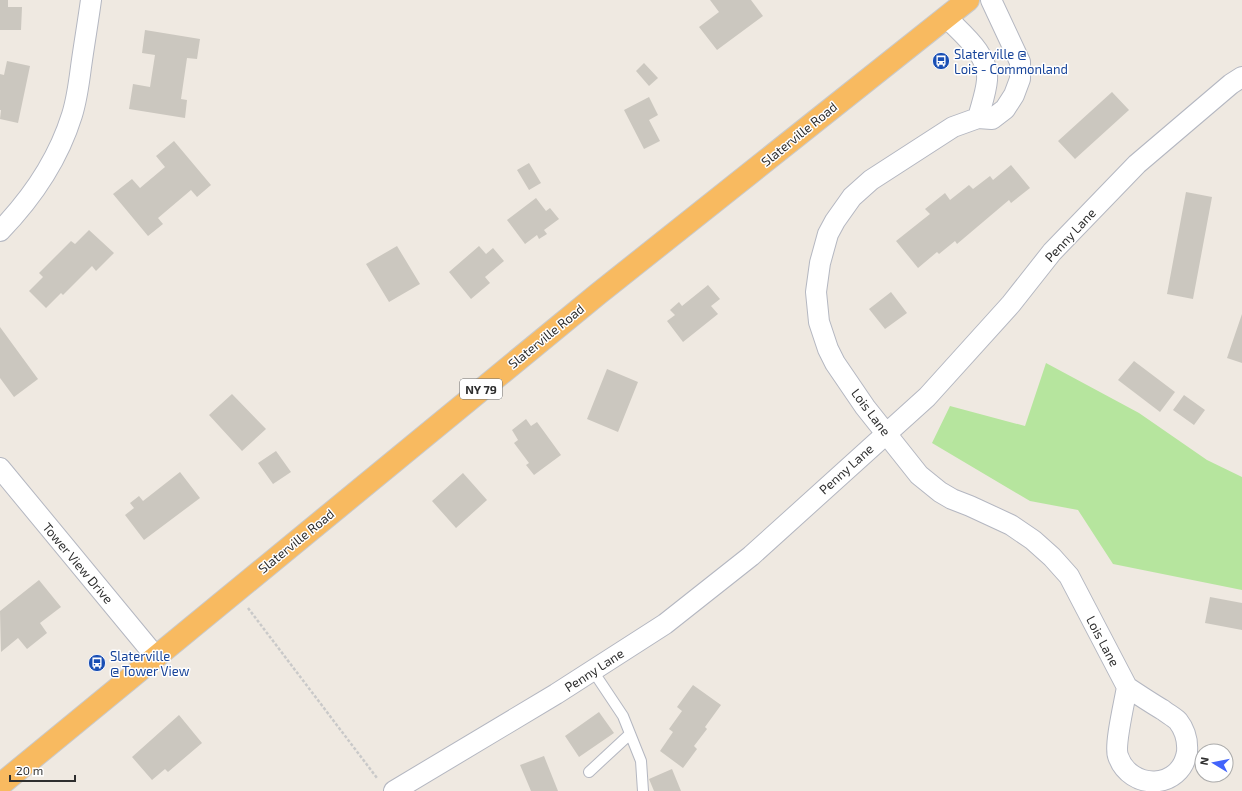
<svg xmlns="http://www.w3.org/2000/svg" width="1242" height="791" viewBox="0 0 1242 791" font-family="'Exo 2',sans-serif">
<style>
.green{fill:#b6e59e}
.building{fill:#cbc7bf}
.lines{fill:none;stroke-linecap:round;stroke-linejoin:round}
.service-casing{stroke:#b4b7c1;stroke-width:12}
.minor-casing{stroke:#b4b7c1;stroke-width:22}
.trunk-casing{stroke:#c9c9c9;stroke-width:24}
.path{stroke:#c9c9c9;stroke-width:2.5;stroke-dasharray:3 2;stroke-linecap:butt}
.service{stroke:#fff;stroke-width:10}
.minor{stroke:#fff;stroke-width:20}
.trunk{stroke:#f8ba60;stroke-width:22}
.labels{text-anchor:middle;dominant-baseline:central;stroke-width:3;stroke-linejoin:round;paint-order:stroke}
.shield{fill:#fff;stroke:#6d6d6d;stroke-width:1}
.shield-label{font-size:12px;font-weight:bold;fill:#2e2e2e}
.transit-label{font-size:13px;fill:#164399;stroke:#fff;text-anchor:start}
.street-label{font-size:13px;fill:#2e2e2e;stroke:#fff}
</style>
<rect width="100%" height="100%" fill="#efe9e1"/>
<path class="green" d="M1046,363L1139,413L1207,460L1242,477V590L1113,564L1078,510L1030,501L932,443L950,406L1025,426Z"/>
<path class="building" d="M0,0H8V7H22L21,30H0Z
M710,0H751L763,16L717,50L699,27L719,12Z
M145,30L200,39L197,59L187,58L181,99L187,100L185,118L129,109L133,84L150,87L155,55L142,53Z
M7,61L30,66L18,123L0,119L1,110H0V74L4,75Z
M644,63L658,78L649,86L636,71Z
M1112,92L1129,110L1075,159L1058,141Z
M649,97L658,115L649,120L660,141L644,149L624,110Z
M174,141L211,185L197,197L191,190L158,218L163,224L148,236L113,194L132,179L140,188L165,167L156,156Z
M529,163L541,183L529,190L517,170Z
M1011,165L1030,188L1011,203L1009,200L957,244L955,241L939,254L937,252L918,268L896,241L930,214L925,209L945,193L950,200L969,185L973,189L990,176L993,180Z
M1186,192L1212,197L1193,299L1167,294Z
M536,198L546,211L550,208L559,219L544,230L547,234L539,239L537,235L525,244L507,220Z
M89,230L114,253L96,271L92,266L63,295L61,293L46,308L29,291L43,277L39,273L71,241L75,244Z
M397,246L420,284L389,302L366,264Z
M479,246L486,254L493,248L504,261L485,277L490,283L471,299L449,272Z
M708,285L720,299L711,306L718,314L683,342L667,321L675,315L670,310L679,302L682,306Z
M891,292L907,313L885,329L869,309Z
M1242,314V363L1227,358Z
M0,327L38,379L14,397L0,378Z
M1134,361L1175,392L1160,412L1118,380Z
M607,369L638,382L618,432L587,419Z
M232,394L266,429L242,451L209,415Z
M1184,395L1205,410L1194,425L1173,410Z
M526,419L531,426L537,422L561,455L534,475L526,465L529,463L514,443L518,440L512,430Z
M276,451L291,472L273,484L258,463Z
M180,472L200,498L144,540L125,515L134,508L130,503L139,496L143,501Z
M463,473L487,500L456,528L432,501Z
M39,580L61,607L40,623L47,633L27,649L18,638L1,652L0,611Z
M1210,597L1242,603V630L1205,623Z
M693,685L721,705L705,727L707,729L694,746L697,749L683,768L660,751L673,732L669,729L682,711L677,707Z
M599,712L614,733L579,757L565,736Z
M179,715L202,743L168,772L165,769L152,780L132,757Z
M544,756L558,791H531L520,765Z
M672,769L681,791H654L649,779Z"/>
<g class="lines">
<defs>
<path id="service" d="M593,671L623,716L641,761L643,791
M589,772L630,734"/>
<path id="minor" d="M991,0L1020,62V79L1014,95L1005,109L992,119L978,118L953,127L871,180L852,197L835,221L828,234L820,263L816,292L819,322L828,349L835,363L865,407L919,475L940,492L952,499L970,506L1011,525L1033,540L1052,557L1069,576L1127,687
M946,17C962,34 989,54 987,80C986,93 981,106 978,118
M0,231C32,198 58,160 72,115C77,99 79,83 81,67C84,45 88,22 91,0
M0,468L156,657
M1127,687C1139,695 1151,703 1163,710C1168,714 1174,717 1178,721C1185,730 1188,740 1187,752C1181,790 1130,791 1118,756C1114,745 1125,700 1127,687Z
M394,791L556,694L665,624L751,556L927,397L1011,304L1052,252L1137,164L1231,84L1242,77"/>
<path id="trunk" d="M0,785L598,294L968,0"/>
</defs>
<use href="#service" class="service-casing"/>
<use href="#minor" class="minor-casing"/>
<use href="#trunk" class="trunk-casing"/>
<path class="path" d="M248,608L377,778"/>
<use href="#service" class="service"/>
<use href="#minor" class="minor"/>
<use href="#trunk" class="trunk"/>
</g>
<defs>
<symbol id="bus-disc" viewBox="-11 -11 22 22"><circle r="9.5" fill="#1a4fb4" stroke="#fff"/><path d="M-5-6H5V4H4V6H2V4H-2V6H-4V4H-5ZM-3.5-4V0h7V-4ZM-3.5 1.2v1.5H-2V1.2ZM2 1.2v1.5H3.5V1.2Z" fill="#fff"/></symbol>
</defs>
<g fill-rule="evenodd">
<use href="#bus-disc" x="931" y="51" width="20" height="20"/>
<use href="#bus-disc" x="87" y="653" width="20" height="20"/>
</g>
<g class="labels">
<rect class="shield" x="460" y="379" width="42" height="20" rx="3"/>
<g class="shield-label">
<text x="481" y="389">NY 79</text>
</g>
<g class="transit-label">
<text x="954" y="54">Slaterville @<tspan x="954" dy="15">Lois - Commonland</tspan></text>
<text x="110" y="656">Slaterville<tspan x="110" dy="15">@ Tower View</tspan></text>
</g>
<g class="street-label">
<text transform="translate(799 134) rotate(-39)">Slaterville Road</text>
<text transform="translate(1070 235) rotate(-47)">Penny Lane</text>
<text transform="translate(546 336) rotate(-39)">Slaterville Road</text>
<text transform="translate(871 412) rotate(53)">Lois Lane</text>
<text transform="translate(846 469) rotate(-42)">Penny Lane</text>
<text transform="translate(296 541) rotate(-39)">Slaterville Road</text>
<text transform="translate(78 563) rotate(50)">Tower View Drive</text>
<text transform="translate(1103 641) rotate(62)">Lois Lane</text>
<text transform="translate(594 670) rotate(-33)">Penny Lane</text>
</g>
</g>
<g transform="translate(1214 763) rotate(280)"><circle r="19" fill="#ffffff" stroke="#ababab"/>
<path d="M0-3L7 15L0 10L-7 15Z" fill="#4264fb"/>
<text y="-6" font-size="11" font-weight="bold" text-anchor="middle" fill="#2e2e2e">N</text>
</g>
<path d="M10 775v6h65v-6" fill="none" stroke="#2e2e2e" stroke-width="2"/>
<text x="16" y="775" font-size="12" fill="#2e2e2e" stroke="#ffffff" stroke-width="3" paint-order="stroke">20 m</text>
</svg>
